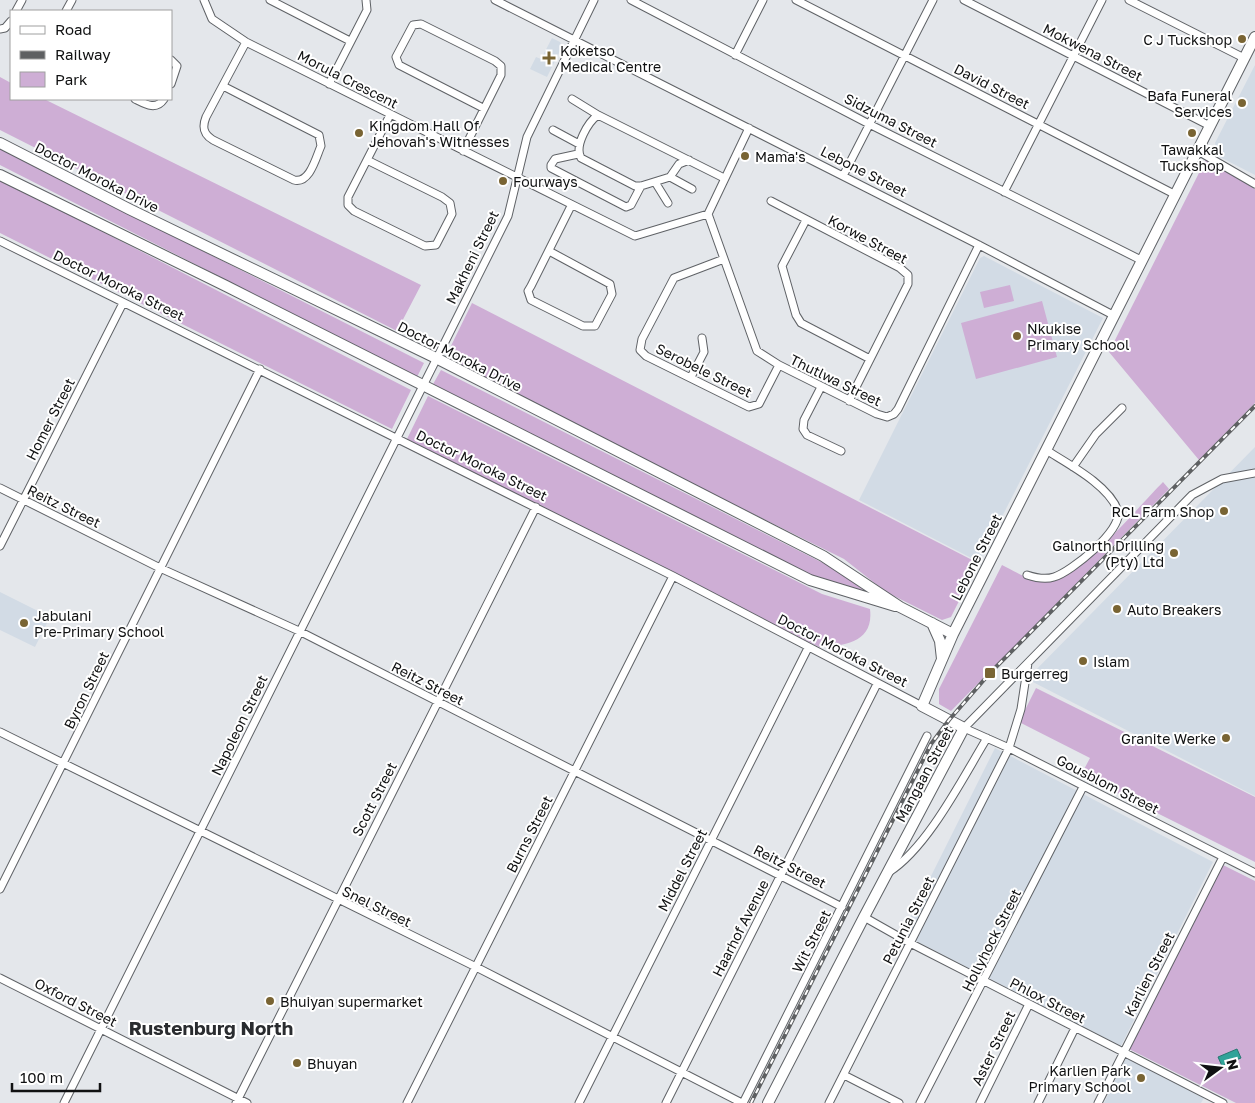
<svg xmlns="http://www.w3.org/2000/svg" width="1255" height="1103" viewBox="0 0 1255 1103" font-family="'Golos Text',sans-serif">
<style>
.built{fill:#d2dbe5}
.green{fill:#ceaed5}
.water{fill:#30a399;stroke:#267770}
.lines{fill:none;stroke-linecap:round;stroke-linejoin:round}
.street-casing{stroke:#5f6266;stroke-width:9}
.secondary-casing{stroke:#5f6266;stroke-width:12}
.street{stroke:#fff;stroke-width:7}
.secondary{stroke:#fff;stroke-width:10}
.rail-casing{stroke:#5e6062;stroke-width:4}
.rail{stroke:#fff;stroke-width:2;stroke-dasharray:5.5;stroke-linecap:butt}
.poi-dot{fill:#796433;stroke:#fff;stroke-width:2}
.labels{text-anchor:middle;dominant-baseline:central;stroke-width:4;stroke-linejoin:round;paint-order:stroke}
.poi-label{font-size:14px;fill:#101112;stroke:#fff;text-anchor:start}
.street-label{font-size:14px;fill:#101112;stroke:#fff}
.district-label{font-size:19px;font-weight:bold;fill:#2a2c2f;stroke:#fff}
</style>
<rect width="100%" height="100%" fill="#e4e7eb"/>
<path class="built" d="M552,38L560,42L562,47L547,77L530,69L536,57L541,59Z
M1255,65V175L1218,156L1215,143Z
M984,256L1103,318L979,562L859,500L980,258Z
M1255,447V796L1027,679Z
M0,592L50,617L35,647L0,630Z
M995,748L1213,862L1121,1046L902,934Z
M1126,1058L1204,1098L1201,1103H1104Z"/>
<path class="green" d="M0,77L11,83V99H44L421,285L397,331L0,130Z
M0,148L424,363L417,377L0,165Z
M1206,159L1255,189V403L1199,460L1109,352Z
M0,179L411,390L392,429L0,233Z
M1010,285L1014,301L984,308L980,292Z
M1042,301L1057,357L976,379L961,323Z
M472,303L978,563L951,617L942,620L886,592L844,559L453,365L448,352Z
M441,370L833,568L873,597L825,582L432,386Z
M428,396L822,594L870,609C874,642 845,646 819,647L407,439Z
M1163,482L1169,489L951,711L939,704V689L1002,565C1015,571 1030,582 1044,581C1078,581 1138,507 1163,482Z
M1036,688L1255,797V862L1081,775L1090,758L1019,722Z
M1223,865L1255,881V1103H1236L1129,1049Z"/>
<path class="water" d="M1237,1049L1241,1058L1222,1066L1218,1057Z"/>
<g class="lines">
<defs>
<path id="street" d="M204,0L212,19L246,42L635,236L708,214L749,128
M270,0L350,41
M495,0L979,245L1113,315
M631,0L869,124L1141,260
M796,0L1176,195
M964,0L1210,126
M1129,0L1244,58
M16,11L22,0
M66,11L72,0
M0,29L5,28L11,21
M735,55L763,0
M171,60L177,66L171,84
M329,84L367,10L366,0
M223,86L319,135L321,146C316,157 310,184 294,180L213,140C203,134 202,127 206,117L246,42
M135,99C145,104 156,111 164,99
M572,99L598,115L724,178
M598,115C588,122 574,146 581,158L635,186H641L670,177L679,164L689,160
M553,130L579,144
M463,151L501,75V66L495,61L421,24L413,25L396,57L399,65L483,108
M1198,151L1255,184
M578,154L555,159L551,165V168L626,207L631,205L641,186
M367,160L442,197L450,203L452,214L436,245L425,246L354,211L348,205V197L390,115
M843,176L933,0
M670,177L692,189
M655,182L668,203
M1004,192L1102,0
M771,201L900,268L908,275V284L849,401
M708,214L757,351L779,365L877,414L887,417L894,414L898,409L979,245
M806,220L782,266L796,315L801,323L870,359
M0,241L673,576L922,706
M549,251L610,284L612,294L595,326H583L531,300L528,291L531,286L571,206
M724,259L674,278L642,339L640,350L646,356L749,407L759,404L779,365
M691,377L704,352L702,338
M821,387L804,420L803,429L807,435L841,451
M1073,467L1096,434L1122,408
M1255,473L1222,479L1192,495L964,728L1009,748L1255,873
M0,488L160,568L299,631L842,907
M0,546L123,303
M1027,575C1036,578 1045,580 1054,577C1071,572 1123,530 1118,511C1109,485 1068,464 1046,450
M0,732L476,967L742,1103
M889,872C928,847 962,779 987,738
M0,889L260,369
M864,917L910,943L1223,1103
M0,978L247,1103
M844,1075L899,1103
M64,1103L508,216L527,137L594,0
M236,1103L536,507
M407,1103L673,576
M579,1103L808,648
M666,1103L877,684
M743,1103L927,736
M829,1103L1009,748L1021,709L1028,663
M920,1103L1083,787
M980,1103L1029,1004
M1038,1103L1075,1028
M1098,1103L1223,857"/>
<path id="secondary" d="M0,143L129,209L436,358L823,556L900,607L953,634
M0,175L226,286L810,580L895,606
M932,623L940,641L942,659
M768,1103L864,917L964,728L922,706L953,634L1255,37"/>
</defs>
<use href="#street" class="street-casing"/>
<use href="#secondary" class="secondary-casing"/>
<use href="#street" class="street"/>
<use href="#secondary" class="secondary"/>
<defs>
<path id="rail" d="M751,1103L931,744L949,720L990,673L1255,406"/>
</defs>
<use href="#rail" class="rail-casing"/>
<use href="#rail" class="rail"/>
</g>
<g class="poi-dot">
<circle cx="1242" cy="39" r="5"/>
<path d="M546.5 50.5h5v5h5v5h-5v5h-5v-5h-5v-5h5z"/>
<circle cx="1242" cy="103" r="5"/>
<circle cx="359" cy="133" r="5"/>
<circle cx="1192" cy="133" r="5"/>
<circle cx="745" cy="156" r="5"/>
<circle cx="503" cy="181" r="5"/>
<circle cx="1017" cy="336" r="5"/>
<circle cx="1224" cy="511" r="5"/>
<circle cx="1174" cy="553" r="5"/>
<circle cx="1117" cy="609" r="5"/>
<circle cx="24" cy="623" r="5"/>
<circle cx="1083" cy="661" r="5"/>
<rect x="984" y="667" width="12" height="12" rx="2.5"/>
<circle cx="1226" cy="738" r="5"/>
<circle cx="270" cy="1001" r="5"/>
<circle cx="297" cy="1063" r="5"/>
<circle cx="1141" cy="1078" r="5"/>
</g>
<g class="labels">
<g class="poi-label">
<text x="1232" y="39" text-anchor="end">C J Tuckshop</text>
<text x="560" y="50">Koketso<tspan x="560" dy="16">Medical Centre</tspan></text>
<text x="1232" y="95" text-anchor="end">Bafa Funeral<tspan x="1232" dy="16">Services</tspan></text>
<text x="369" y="125">Kingdom Hall Of<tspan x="369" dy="16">Jehovah's Witnesses</tspan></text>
<text x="1192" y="149" text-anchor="middle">Tawakkal<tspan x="1192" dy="16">Tuckshop</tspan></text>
<text x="755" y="156">Mama's</text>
<text x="513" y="181">Fourways</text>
<text x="1027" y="328">Nkukise<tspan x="1027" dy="16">Primary School</tspan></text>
<text x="1214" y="511" text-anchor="end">RCL Farm Shop</text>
<text x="1164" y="545" text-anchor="end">Galnorth Drilling<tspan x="1164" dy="16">(Pty) Ltd</tspan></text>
<text x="1127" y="609">Auto Breakers</text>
<text x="34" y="615">Jabulani<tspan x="34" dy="16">Pre-Primary School</tspan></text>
<text x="1093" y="661">Islam</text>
<text x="1001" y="673">Burgerreg</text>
<text x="1216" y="738" text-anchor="end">Granite Werke</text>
<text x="280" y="1001">Bhuiyan supermarket</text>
<text x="307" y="1063">Bhuyan</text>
<text x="1131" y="1070" text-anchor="end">Karlien Park<tspan x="1131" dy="16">Primary School</tspan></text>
</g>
<g class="street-label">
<text transform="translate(1093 52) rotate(27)">Mokwena Street</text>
<text transform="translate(348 79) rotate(27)">Morula Crescent</text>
<text transform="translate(992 86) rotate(27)">David Street</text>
<text transform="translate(891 120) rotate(27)">Sidzuma Street</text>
<text transform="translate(864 171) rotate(27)">Lebone Street</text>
<text transform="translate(97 177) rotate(27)">Doctor Moroka Drive</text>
<text transform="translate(868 239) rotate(28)">Korwe Street</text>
<text transform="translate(472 257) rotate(-64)">Makheni Street</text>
<text transform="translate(119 285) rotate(26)">Doctor Moroka Street</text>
<text transform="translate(460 356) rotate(27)">Doctor Moroka Drive</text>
<text transform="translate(704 370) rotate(26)">Serobele Street</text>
<text transform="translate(836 380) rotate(26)">Thutlwa Street</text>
<text transform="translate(50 419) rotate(-63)">Homer Street</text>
<text transform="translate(482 465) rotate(26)">Doctor Moroka Street</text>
<text transform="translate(64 506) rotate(26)">Reitz Street</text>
<text transform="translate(976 557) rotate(-63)">Lebone Street</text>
<text transform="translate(843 650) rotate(27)">Doctor Moroka Street</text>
<text transform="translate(428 683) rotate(27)">Reitz Street</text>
<text transform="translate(86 690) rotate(-64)">Byron Street</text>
<text transform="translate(239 725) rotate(-64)">Napoleon Street</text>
<text transform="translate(924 774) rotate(-62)">Mangaan Street</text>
<text transform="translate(1108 784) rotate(27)">Gousblom Street</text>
<text transform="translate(374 799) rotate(-63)">Scott Street</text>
<text transform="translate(529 834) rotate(-63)">Burns Street</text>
<text transform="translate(790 866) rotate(27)">Reitz Street</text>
<text transform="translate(682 870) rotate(-63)">Middel Street</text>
<text transform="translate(377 906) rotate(26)">Snel Street</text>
<text transform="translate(908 920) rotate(-63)">Petunia Street</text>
<text transform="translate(740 928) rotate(-63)">Haarhof Avenue</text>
<text transform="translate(991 940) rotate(-63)">Hollyhock Street</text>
<text transform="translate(811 941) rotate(-63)">Wit Street</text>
<text transform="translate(1149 974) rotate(-63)">Karlien Street</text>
<text transform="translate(1048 1000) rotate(27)">Phlox Street</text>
<text transform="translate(76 1002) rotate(27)">Oxford Street</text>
<text transform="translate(993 1048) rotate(-64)">Aster Street</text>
</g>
<g class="district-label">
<text x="211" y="1027">Rustenburg North</text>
</g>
</g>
<rect x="10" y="10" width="162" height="90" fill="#ffffff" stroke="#9fa0a0"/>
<rect x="20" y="26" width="25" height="8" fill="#ffffff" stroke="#9fa0a0"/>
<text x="55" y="35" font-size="15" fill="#101112">Road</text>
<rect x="20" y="51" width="25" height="8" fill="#5e6062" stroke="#9fa0a0"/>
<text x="55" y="60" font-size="15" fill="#101112">Railway</text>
<rect x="20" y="72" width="25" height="15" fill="#ceaed5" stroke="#9fa0a0"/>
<text x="55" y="85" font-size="15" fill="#101112">Park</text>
<g transform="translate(1220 1068) rotate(75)" stroke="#ffffff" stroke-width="4" paint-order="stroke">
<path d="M0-4L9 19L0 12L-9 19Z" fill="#101112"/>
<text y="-8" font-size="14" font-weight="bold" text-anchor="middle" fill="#101112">N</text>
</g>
<path d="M12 1083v8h88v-8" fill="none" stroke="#101112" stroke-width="2.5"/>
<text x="20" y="1083" font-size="15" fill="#101112" stroke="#ffffff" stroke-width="4" paint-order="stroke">100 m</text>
</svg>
